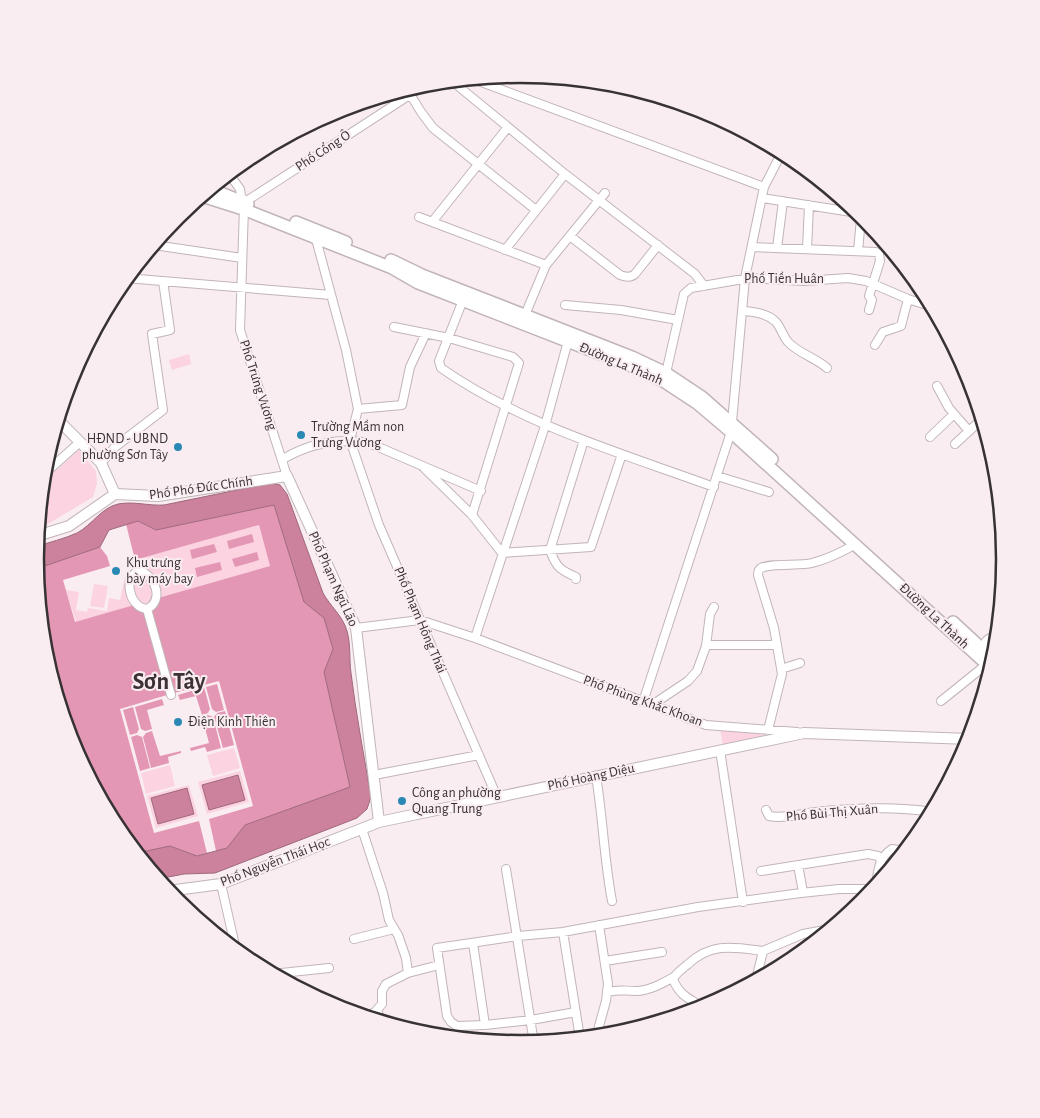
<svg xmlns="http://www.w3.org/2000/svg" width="1040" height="1118" viewBox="0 0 1040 1118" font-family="'Alegreya Sans',sans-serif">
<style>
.green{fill:#fcd3e1}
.forest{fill:#e497b4}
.water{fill:#cc819d;stroke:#9f697d}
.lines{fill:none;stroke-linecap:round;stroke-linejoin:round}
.minor-casing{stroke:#c1b5b8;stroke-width:10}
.major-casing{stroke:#c1b5b8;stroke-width:12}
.highway-casing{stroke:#c1b5b8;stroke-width:14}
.minor{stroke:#fff;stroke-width:8}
.major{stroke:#fff;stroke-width:10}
.highway{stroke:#fff;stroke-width:11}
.poi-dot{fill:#2a89b4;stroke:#faedf1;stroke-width:2}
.labels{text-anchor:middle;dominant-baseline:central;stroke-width:4;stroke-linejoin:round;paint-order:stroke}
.street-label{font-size:14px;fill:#373233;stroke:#faedf1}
.poi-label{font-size:14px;fill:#373233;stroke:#faedf1;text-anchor:start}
.town-label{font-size:24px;font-weight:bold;fill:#3c3235;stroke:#faedf1}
.rim{fill:none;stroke:#373233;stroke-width:2.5}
</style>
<rect width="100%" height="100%" fill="#faedf1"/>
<path class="green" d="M189,354L191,364L172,370L169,360Z
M79,450L96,471L97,484L93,497L43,527L39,514L43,478L59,468Z
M259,525L270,566L158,598V589L137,569L135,560Z
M126,572H131L134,605L76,622L66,590L79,592L76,610L87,612L88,608L107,611L109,598L120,600Z
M139,574H141L151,584L154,596L148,605L140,604C134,593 129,584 139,574Z
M94,584L108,586L104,608L90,606Z
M720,729L773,736L723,747Z
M234,748L240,768L213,776L207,755Z
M170,765L175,786L146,794L141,773Z
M240,771L249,802L207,814L198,782Z
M189,785L198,816L156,828L147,796Z"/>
<path class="forest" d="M274,505L304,602L324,618L333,649L324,672L350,787L245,825L227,848L216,851L209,819L253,806L219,681L174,693L150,609L158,598L270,566L259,525L135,560L126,524L138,521L156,530Z
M252,534L254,542L229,549L227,541Z
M214,544L217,552L192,559L190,550Z
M100,547L107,556L110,566L63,580L75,622L134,605L144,611L167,695L120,709L154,833L199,821L207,853L197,856L170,846L137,853L117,828L72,744L44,653L36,569Z
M257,552L259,560L235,567L232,559Z
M220,562L222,570L197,577L195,568Z
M217,684L224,710L216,712L212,709L206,687Z
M204,687L210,709L208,713L202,715L196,696L180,700L178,695Z
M162,699L164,705L147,710L152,729L145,731L141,729L135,707Z
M133,707L139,729L137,733L130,735L123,710Z
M225,711L234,745L223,748L214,717L217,713Z
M208,715L213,717L221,748L207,752L205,747L191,751L190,748L209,743L202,717Z
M152,731L160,756L181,751V753L168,757L169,763L151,768L143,737L146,733Z
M137,735L142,737L150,768L140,771L131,737Z"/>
<path class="water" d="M271,483L280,485L287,494L323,593C330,606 343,616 347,631C351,645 349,659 351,673C356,714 364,756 371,797L367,809L357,818L215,873L184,874L158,879L137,853L170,846L197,856L227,848L245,825L350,787L324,672L333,649L324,618L304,602L274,505L156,530L138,521L109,530L100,547L36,569V547C49,542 64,539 77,533C92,525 101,508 118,504C134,501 148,506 164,505Z
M238,775L245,800L209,810L202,785Z
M187,788L194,814L158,824L151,798Z"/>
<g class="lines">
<defs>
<path id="minor" d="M473,79L764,187
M452,81L565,174L695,274L704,286
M410,94L421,112L433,128L536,210
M229,174L240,189L241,196L245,202
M762,198L858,213L861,215V219L858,251
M245,202L428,83
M244,207L240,330L287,476
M419,217L546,265
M432,222L508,127
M570,236L620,275C626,277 630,278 635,274L658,245
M316,239L346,350L358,409L350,440
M154,245L242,258
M752,247L876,252L879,254L880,261L869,296L872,300L869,310
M777,248L783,201
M807,249L809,205
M505,250L565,174
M126,278L331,295
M463,300L439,361L441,368C523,425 621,453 714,487
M565,305L621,310L678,320
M743,311C754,312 767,313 776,322C781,328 783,336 788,342C798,353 816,358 827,368
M525,315L546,265L605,193
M394,327L449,338L513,357L519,363L472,515
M875,345L883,332L901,326L908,299
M666,373L684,294L691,288L749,278L804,281L848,278L866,281L908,299L933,307
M937,386L949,408L969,431
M358,409L402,405L410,367L426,333
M732,422L745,278L764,187L782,152
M930,437L954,414
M350,440L379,525L497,797
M955,444L982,419
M283,459C310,443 339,438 369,443L481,491
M101,463L115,447L163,410L152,334L170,330L163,281
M422,466L472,515L502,553L591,547L622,454
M43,475L80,442
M717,476L769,492
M140,571C156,576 164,601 147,609C129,608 122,575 140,571Z
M576,579V577C560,570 556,567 550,550L584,440
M147,609L171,695
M356,628L420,620L475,638L706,725L797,732
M475,638L545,426L568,341
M706,646L710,614L714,607
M981,648L987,640L998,633
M781,669L800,663
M941,701L987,664
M643,702L731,432
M652,705L688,681L697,671L706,646L709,645H777
M768,730L782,674L774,628L758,575C758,572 758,570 761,568C769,563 801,566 812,563C828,559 842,552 856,544
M720,750L743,902
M374,775L479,755
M596,776C603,818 604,859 612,901
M766,810L769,816C784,819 800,814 815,812C854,808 894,806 932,812
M362,829L383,893L389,920L398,935L406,958L408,973L386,984L382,991V1004L375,1012L365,1017
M798,865L803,892
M506,869L534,1043
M761,871L868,854L878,856L881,860
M221,884L236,950
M876,886C878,872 878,858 892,849L905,851
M563,932L580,1038
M354,939L394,929
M473,943L485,1025
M605,961L662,952
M408,973L439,965
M272,974L329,968
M756,980L763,951L803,934L830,929
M607,992C621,989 623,991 636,991C649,991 663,983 674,977
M703,1008C690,998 680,997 673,979C676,973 682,969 687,965C711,942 733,947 763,951
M377,1010L381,1021
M576,1012L531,1020L485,1025L457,1026L451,1022L447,1016L437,948L518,936L563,932L698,907L801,893L839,889H874
M596,1037L606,1001L608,984L599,925"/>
<path id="major" d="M58,420L101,463L115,494
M37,536L69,526L115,494L158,496L287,476L356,628L379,822
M168,891L221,884L379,822L804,733L970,739"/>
<path id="highway" d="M211,189L248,204
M202,196L243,209L392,268L418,283L631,366L663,381L698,404L731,432L991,668
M296,222L346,242
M391,260L422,275L632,357L666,373L702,397L772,459
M953,622L994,660"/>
</defs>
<use href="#minor" class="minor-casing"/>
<use href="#major" class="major-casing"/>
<use href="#highway" class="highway-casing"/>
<use href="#minor" class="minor"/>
<use href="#major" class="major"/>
<use href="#highway" class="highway"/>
</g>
<g class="poi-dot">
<circle cx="301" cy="435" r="5"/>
<circle cx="178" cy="447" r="5"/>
<circle cx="116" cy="571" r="5"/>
<circle cx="178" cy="722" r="5"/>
<circle cx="402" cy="801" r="5"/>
</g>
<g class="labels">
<g class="street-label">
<text transform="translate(323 151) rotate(-33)">Phố Cổng Ô</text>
<text x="784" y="279">Phố Tiền Huân</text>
<text transform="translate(621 364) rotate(23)">Đường La Thành</text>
<text transform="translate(258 385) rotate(72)">Phố Trưng Vương</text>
<text transform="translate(201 488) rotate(-8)">Phố Phó Đức Chính</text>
<text transform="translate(333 579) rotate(66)">Phố Phạm Ngũ Lão</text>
<text transform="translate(934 616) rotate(43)">Đường La Thành</text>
<text transform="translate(420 620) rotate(67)">Phố Phạm Hồng Thái</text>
<text transform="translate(643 701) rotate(20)">Phố Phùng Khắc Khoan</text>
<text transform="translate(591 777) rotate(-12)">Phố Hoàng Diệu</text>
<text transform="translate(832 813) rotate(-5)">Phố Bùi Thị Xuân</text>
<text transform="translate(275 862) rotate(-21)">Phố Nguyễn Thái Học</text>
</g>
<g class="poi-label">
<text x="311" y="427">Trường Mầm non<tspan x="311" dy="16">Trưng Vương</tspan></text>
<text x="168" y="439" text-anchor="end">HĐND - UBND<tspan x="168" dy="16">phường Sơn Tây</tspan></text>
<text x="126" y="563">Khu trưng<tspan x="126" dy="16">bày máy bay</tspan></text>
<text x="188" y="722">Điện Kinh Thiên</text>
<text x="412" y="793">Công an phường<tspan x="412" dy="16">Quang Trung</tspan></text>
</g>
<g class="town-label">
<text x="169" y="682">Sơn Tây</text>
</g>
</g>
<path d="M0 0H1040V1118H0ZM44 559a476 476 0 1 1 952 0a476 476 0 1 1-952 0Z" fill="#faedf1" fill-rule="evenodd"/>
<path class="rim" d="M44 559a476 476 0 1 1 952 0a476 476 0 1 1-952 0Z"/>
</svg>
